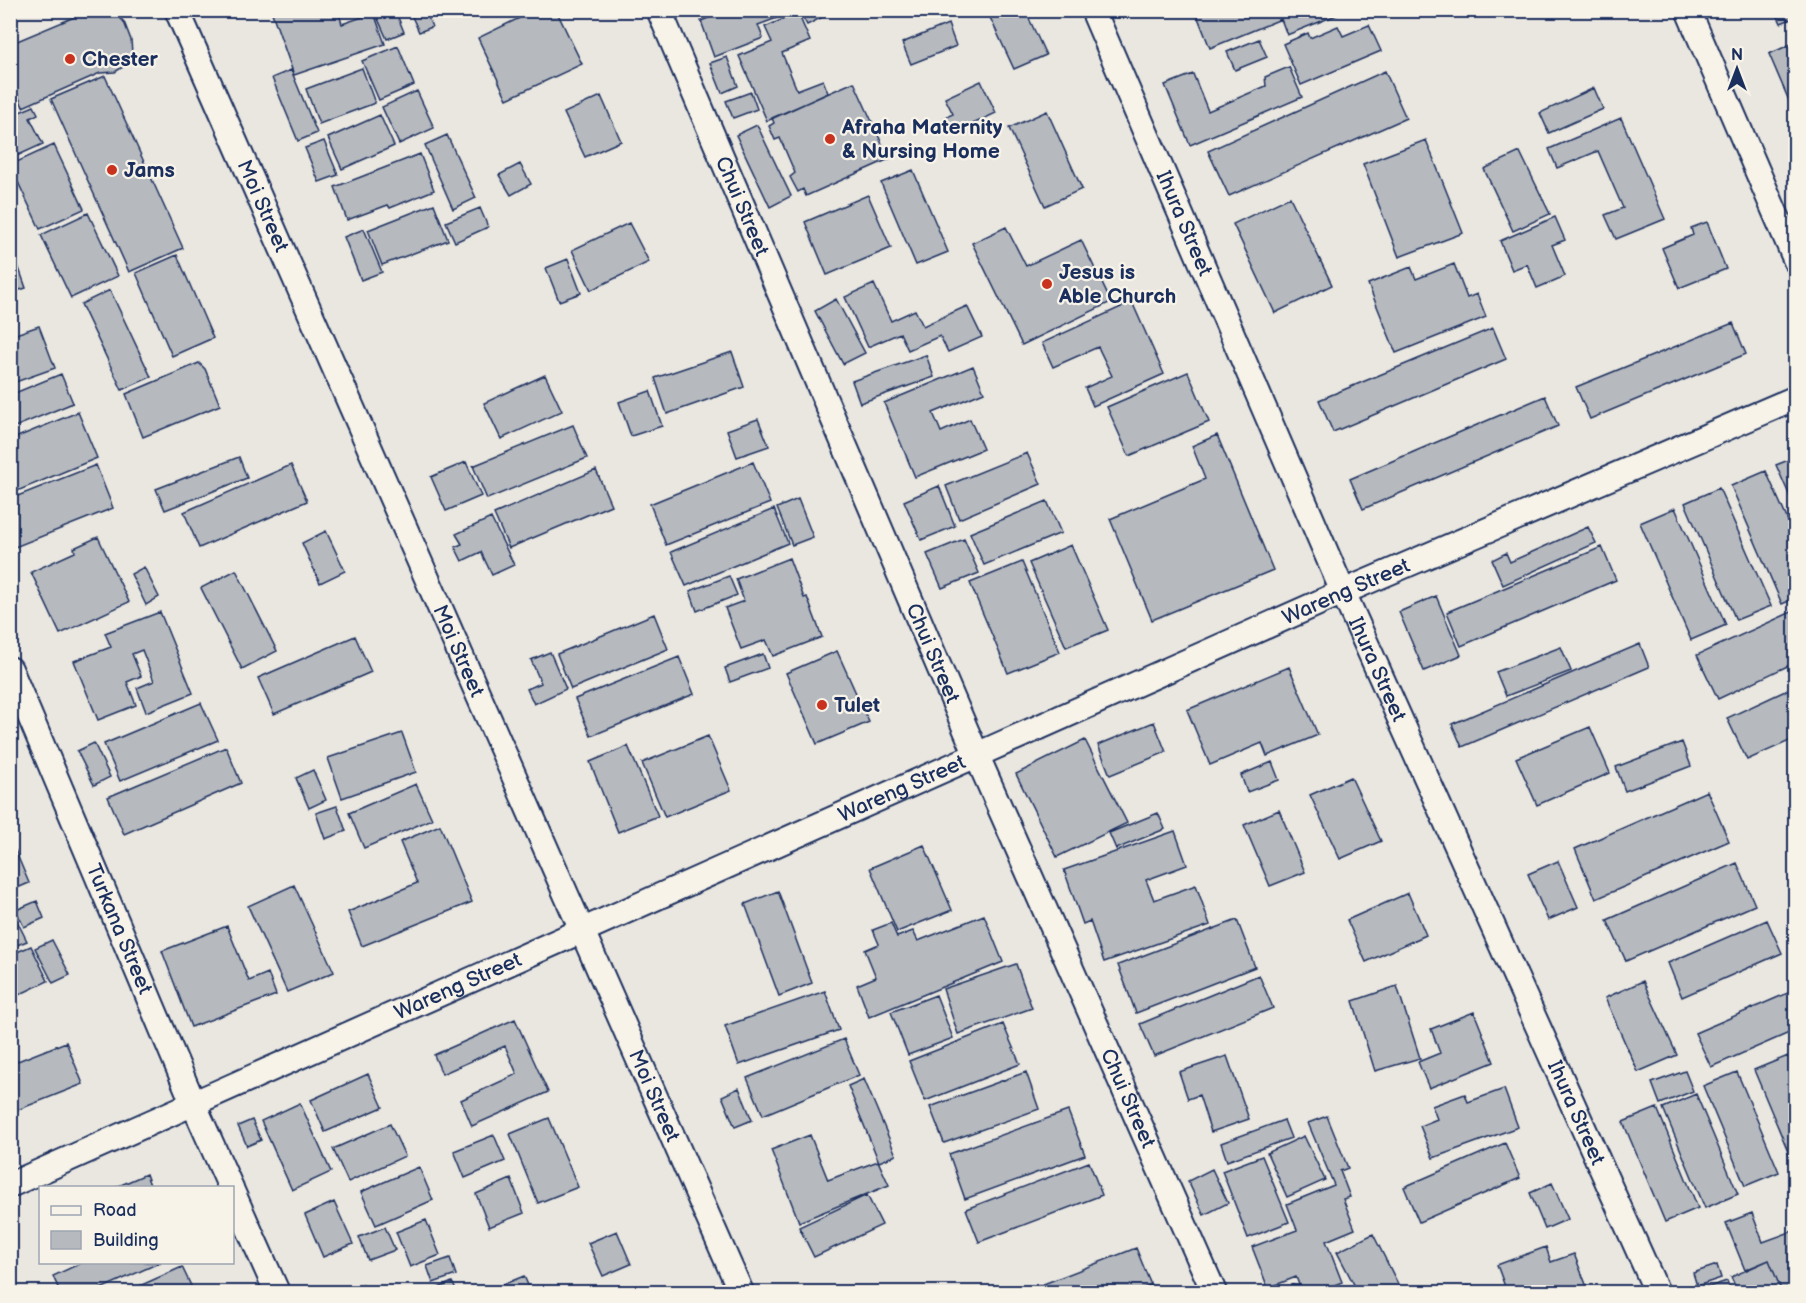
<svg xmlns="http://www.w3.org/2000/svg" width="1806" height="1303" viewBox="0 0 1806 1303" font-family="'Balsamiq Sans',sans-serif">
<style>
.building{fill:#b6babf;stroke:#1b2f5e;stroke-width:1.5}
.lines{fill:none;stroke-linecap:round;stroke-linejoin:round}
.street-casing{stroke:#1b2f5e;stroke-width:28}
.street{stroke:#f7f3e8;stroke-width:24}
.poi-dot{fill:#c8321e;stroke:#f7f3e8;stroke-width:2}
.labels{text-anchor:middle;dominant-baseline:central;stroke-width:4.5;stroke-linejoin:round;paint-order:stroke}
.poi-label{font-size:21px;font-weight:bold;fill:#1b2f5e;stroke:#f7f3e8;text-anchor:start}
.street-label{font-size:21px;fill:#1b2f5e;stroke:#f7f3e8}
</style>
<rect width="100%" height="100%" fill="#eae7e0"/>
<filter id="ink" filterUnits="userSpaceOnUse"><feTurbulence type="fractalNoise" baseFrequency=".0167" numOctaves="2"/><feDisplacementMap in="SourceGraphic" scale="12" xChannelSelector="R" yChannelSelector="G"/><feConvolveMatrix kernelMatrix="1 2 1 2 8 2 1 2 1" color-interpolation-filters="sRGB"/></filter>
<g filter="url(#ink)">
<path class="building" d="M80,10H112L124,22L131,40L132,53L126,65L115,72L100,73L23,107L10,77V44L77,16Z
M271,10H338L342,24L374,13L385,44L294,75Z
M374,10H395L404,32L387,39Z
M409,10H425L432,27L419,32Z
M536,10H556L582,64L507,99L478,38Z
M728,10H786L788,14L758,25L763,38L714,57L701,21Z
M799,10H836L807,25Z
M1025,10L1046,55L1014,69L987,11Z
M1195,10H1349L1287,35L1281,19L1210,48Z
M1775,10H1796V17L1781,23Z
M798,13L810,41L782,53L797,90L823,80L828,93L767,121L739,56L772,42L765,27Z
M948,24L956,46L911,64L902,43Z
M1369,25L1381,51L1301,85L1283,44L1308,33L1310,38L1338,26L1343,36Z
M1259,39L1267,57L1235,70L1227,52Z
M1796,42V117L1769,54Z
M398,46L414,85L379,100L362,61Z
M727,57L738,86L722,93L710,63Z
M1289,67L1302,97L1190,145L1165,85L1193,74L1208,111L1266,86L1265,77Z
M362,68L375,103L319,124L306,89Z
M291,70L317,133L298,141L272,78Z
M1385,71L1406,118L1229,196L1208,151Z
M105,76L183,248L129,272L51,99Z
M981,81L996,113L952,134L944,118L953,114L945,98Z
M854,82L889,159L806,196L803,189L798,192L790,177L795,173L780,138L775,140L769,126L774,123L772,118Z
M1594,88L1603,109L1549,133L1540,113Z
M417,91L434,128L399,144L382,107Z
M751,92L757,109L733,118L726,101Z
M601,96L621,141L585,157L564,113Z
M34,106L38,114L30,118L43,144L10,159V116Z
M1047,111L1082,189L1045,206L1009,128Z
M380,115L394,146L342,169L328,138Z
M1621,118L1665,219L1616,239L1605,215L1623,208L1598,151L1557,168L1549,149Z
M757,125L791,196L770,207L736,135Z
M447,135L476,198L453,209L425,145Z
M1426,140L1463,233L1399,257L1363,164Z
M324,141L338,175L319,182L305,148Z
M54,145L84,209L40,229L10,165Z
M1520,152L1550,214L1513,231L1484,169Z
M420,154L434,190L390,208L388,205L347,220L335,187Z
M520,164L531,184L511,195L499,175Z
M913,170L948,252L916,265L881,183Z
M868,195L891,248L827,275L805,222Z
M1290,197L1332,285L1275,313L1233,224Z
M434,204L448,240L382,265L368,230Z
M480,208L488,227L455,242L446,222Z
M88,213L118,276L71,298L41,235Z
M1555,217L1565,240L1552,245L1565,276L1537,288L1527,264L1512,270L1500,241Z
M1707,222L1726,269L1679,288L1662,248L1693,235L1691,228Z
M629,223L649,262L591,290L572,250Z
M1006,227L1026,266L1081,240L1111,302L1022,345L972,243Z
M364,229L382,272L361,280L344,237Z
M14,254L26,288L10,293V255Z
M177,255L213,338L172,356L136,273Z
M568,259L581,293L559,301L546,268Z
M1454,264L1467,298L1477,294L1486,317L1396,353L1368,284L1411,267L1416,279Z
M874,284L891,321L915,310L923,326L967,306L982,337L948,352L940,336L908,350L900,333L868,347L845,297Z
M110,290L151,377L122,390L81,304Z
M836,299L865,353L843,364L815,311Z
M1132,302L1164,374L1093,406L1085,388L1112,376L1098,347L1053,367L1042,343Z
M1733,323L1746,354L1590,419L1576,387Z
M39,326L55,368L10,384V336Z
M1493,328L1506,359L1333,432L1319,400Z
M732,352L744,387L667,414L655,378Z
M926,355L934,377L860,403L852,381Z
M199,363L205,369L220,405L143,437L126,394Z
M973,366L984,392L933,413L941,432L970,419L983,449L915,477L884,403Z
M1188,372L1209,422L1129,456L1107,407Z
M61,374L73,403L10,429V395Z
M545,375L562,411L501,439L484,403Z
M650,391L662,426L631,436L619,402Z
M1545,396L1558,426L1363,509L1350,479Z
M78,412L97,458L10,494V440Z
M758,419L769,446L737,457L727,430Z
M573,425L587,458L487,499L473,466Z
M1217,435L1273,570L1152,620L1110,519L1205,479L1192,446Z
M1027,453L1041,484L959,519L946,486Z
M239,457L247,478L165,510L156,489Z
M1796,457V510L1776,465Z
M466,462L481,496L446,511L431,477Z
M753,462L770,503L666,545L650,504Z
M96,465L113,508L10,549V499Z
M291,465L307,501L199,548L184,512Z
M596,470L611,505L509,548L494,514Z
M1766,471L1796,539V598L1782,604L1731,486Z
M939,486L955,526L921,540L904,501Z
M1719,488L1771,606L1736,620L1685,503Z
M798,499L813,537L792,545L777,508Z
M1047,501L1061,533L984,565L970,533Z
M1675,508L1726,625L1691,640L1640,523Z
M774,509L788,543L686,586L671,552Z
M491,518L514,565L492,575L481,552L462,561L455,547L462,544L456,534Z
M1588,527L1596,543L1503,585L1492,560L1506,553L1510,562Z
M326,531L345,571L320,583L302,543Z
M98,537L129,602L60,634L31,572L75,552L74,548Z
M964,539L979,573L942,588L927,554Z
M1071,545L1108,630L1066,647L1029,563Z
M1602,547L1616,580L1461,646L1447,612Z
M789,558L804,598L807,597L822,637L773,656L766,640L741,649L725,608L744,601L736,579Z
M1022,562L1060,652L1008,673L970,583Z
M144,567L159,597L146,605L131,574Z
M236,570L277,651L242,669L201,588Z
M729,576L737,595L697,611L690,591Z
M1436,596L1461,655L1424,671L1399,612Z
M1796,610V662L1718,699L1697,655Z
M160,612L193,693L146,712L137,688L154,681L142,650L132,654L141,676L127,682L136,705L98,720L74,661L111,647L105,633Z
M654,614L668,649L571,689L557,654Z
M355,636L371,672L274,714L258,678Z
M1640,644L1649,667L1462,747L1452,724Z
M1561,647L1571,671L1506,696L1496,672Z
M837,651L869,722L817,744L786,673Z
M550,652L566,689L534,704L527,689L541,683L531,660Z
M763,654L768,668L730,682L725,668Z
M679,657L694,694L591,736L575,699Z
M1289,667L1318,735L1267,756L1262,743L1210,765L1187,710Z
M1796,686V738L1747,760L1727,718Z
M201,703L218,740L120,781L104,744Z
M1154,722L1166,752L1110,775L1098,745Z
M1590,727L1610,773L1537,805L1516,758Z
M402,733L416,772L342,798L328,758Z
M708,736L731,790L665,817L642,763Z
M1085,740L1127,823L1057,857L1016,774Z
M1682,742L1691,766L1625,791L1616,767Z
M94,743L110,777L94,785L77,751Z
M628,746L658,816L618,832L590,762Z
M226,747L241,783L124,834L108,797Z
M1272,762L1279,780L1247,792L1241,775Z
M313,770L326,800L309,808L296,778Z
M1351,777L1381,841L1340,859L1310,795Z
M416,784L432,819L364,848L349,813Z
M1707,791L1729,841L1596,899L1575,849Z
M337,806L346,831L325,839L316,813Z
M1279,810L1305,872L1270,886L1244,825Z
M1158,813L1165,829L1116,849L1109,833Z
M440,825L472,902L362,946L348,912L417,883L400,842Z
M1175,831L1187,865L1146,880L1154,900L1196,885L1210,925L1104,962L1090,921L1083,924L1064,870Z
M924,845L952,910L897,932L870,868Z
M15,850L29,883L10,891V852Z
M1558,861L1578,907L1548,920L1528,874Z
M1737,863L1755,905L1626,961L1607,920Z
M294,885L334,972L287,992L248,906Z
M778,891L812,983L779,996L745,904Z
M1408,893L1426,935L1366,962L1347,920Z
M37,901L44,918L24,927L16,910Z
M10,907L27,941L10,948Z
M984,915L1003,962L869,1017L857,985L876,977L865,950L879,944L873,930L891,923L897,937L913,931L918,941Z
M1237,920L1255,967L1136,1013L1118,965Z
M1767,920L1782,953L1682,997L1668,963Z
M227,926L249,981L268,973L276,995L191,1027L162,951Z
M52,940L70,975L53,983L35,948Z
M31,946L48,981L10,999V955Z
M1016,964L1032,1008L958,1034L943,989Z
M1259,975L1273,1008L1154,1056L1140,1024Z
M1643,981L1677,1055L1638,1072L1605,998Z
M1397,986L1420,1058L1375,1071L1353,1001Z
M1795,990L1796,1030L1711,1067L1695,1033Z
M825,991L839,1030L739,1065L725,1026Z
M936,995L953,1038L908,1055L891,1012Z
M1474,1012L1494,1062L1429,1088L1418,1062L1440,1053L1431,1029Z
M515,1019L548,1092L472,1126L461,1100L517,1074L505,1046L442,1074L434,1055Z
M1003,1024L1020,1064L925,1101L909,1061Z
M844,1039L859,1075L763,1115L747,1078Z
M66,1042L83,1084L10,1113V1064Z
M1227,1056L1249,1119L1211,1132L1199,1095L1188,1099L1179,1072Z
M1788,1056L1796,1075V1170L1754,1070Z
M1685,1071L1693,1091L1660,1104L1652,1083Z
M1026,1072L1039,1109L944,1143L930,1107Z
M1737,1072L1779,1172L1745,1186L1703,1086Z
M368,1074L383,1107L325,1132L311,1100Z
M864,1079L896,1155L879,1162L848,1086Z
M739,1088L752,1120L735,1127L722,1096Z
M1504,1089L1518,1127L1433,1158L1420,1126L1437,1119L1432,1106L1465,1094L1468,1102Z
M1696,1094L1738,1194L1705,1208L1663,1108Z
M300,1103L331,1172L292,1190L261,1121Z
M1657,1108L1698,1208L1665,1222L1623,1122Z
M1068,1111L1085,1155L965,1199L949,1154Z
M1327,1116L1348,1168L1340,1171L1350,1197L1343,1199L1355,1229L1326,1241L1342,1282L1317,1292H1302L1296,1277L1268,1288L1252,1247L1297,1230L1287,1204L1334,1185L1308,1123Z
M549,1118L578,1187L538,1203L510,1134Z
M252,1120L261,1140L247,1146L238,1126Z
M1284,1120L1291,1138L1227,1161L1221,1143Z
M390,1124L405,1156L348,1182L333,1149Z
M494,1135L505,1161L465,1178L454,1151Z
M810,1135L828,1180L878,1161L889,1185L799,1222L771,1150Z
M1304,1136L1325,1180L1287,1197L1267,1153Z
M1505,1143L1520,1178L1419,1222L1404,1187Z
M1262,1156L1289,1222L1248,1238L1222,1171Z
M1089,1162L1102,1195L979,1242L966,1209Z
M419,1167L433,1200L376,1225L361,1192Z
M1212,1169L1228,1203L1204,1215L1188,1181Z
M146,1174L151,1188H114Z
M511,1179L524,1213L489,1227L476,1194Z
M1552,1183L1568,1219L1545,1229L1530,1193Z
M867,1195L882,1225L814,1257L799,1227Z
M334,1202L353,1244L323,1257L305,1215Z
M1752,1213L1763,1242L1793,1231L1796,1237V1292H1782L1769,1260L1745,1270L1726,1223Z
M426,1220L440,1255L410,1267L396,1232Z
M385,1227L395,1250L368,1260L359,1237Z
M617,1231L631,1264L603,1276L588,1243Z
M1373,1234L1401,1290L1396,1292H1358L1337,1252Z
M1546,1247L1551,1262L1574,1254L1589,1292H1507L1497,1265Z
M1136,1248L1151,1285L1133,1292H1023Z
M450,1258L456,1275L433,1283L427,1266Z
M1769,1260L1782,1292H1738L1731,1277Z
M83,1262H161L94,1292H60L53,1276Z
M1717,1265L1721,1278L1697,1286L1693,1273Z
M182,1267L194,1292H126Z
M524,1276L531,1292H505L502,1285Z
M1727,1281L1731,1292H1693Z
M452,1282L457,1292H438L436,1289Z
M363,1285L366,1292H346Z
M1293,1285L1296,1292H1278Z
M1469,1286L1471,1292H1449Z"/>
<g class="lines">
<defs>
<g id="street">
<path id="s1" d="M177,10L741,1292"/>
<path id="s2" d="M659,10L977,756L1214,1292"/>
<path id="s3" d="M1093,10L1343,592L1657,1292"/>
<path d="M1688,10L1796,261"/>
<path id="s4" d="M10,669L194,1105L231,1188"/>
<path id="s5" d="M10,1185L1343,592L1796,398"/>
<path d="M232,1191L277,1292"/>
</g>
</defs>
<use href="#street" class="street-casing"/>
<use href="#street" class="street"/>
</g>
</g>
<g class="poi-dot">
<circle cx="70" cy="59" r="6"/>
<circle cx="830" cy="139" r="6"/>
<circle cx="112" cy="170" r="6"/>
<circle cx="1047" cy="284" r="6"/>
<circle cx="822" cy="705" r="6"/>
</g>
<g class="labels">
<g class="poi-label">
<text x="82" y="59">Chester</text>
<text x="842" y="127">Afraha Maternity<tspan x="842" dy="24">&amp; Nursing Home</tspan></text>
<text x="124" y="170">Jams</text>
<text x="1059" y="272">Jesus is<tspan x="1059" dy="24">Able Church</tspan></text>
<text x="834" y="705">Tulet</text>
</g>
<g class="street-label">
<text stroke="none"><textPath href="#s2" startOffset="213">Chui Street</textPath></text>
<text stroke="none"><textPath href="#s1" startOffset="214">Moi Street</textPath></text>
<text stroke="none"><textPath href="#s3" startOffset="232">Ihura Street</textPath></text>
<text stroke="none"><textPath href="#s5" startOffset="1462">Wareng Street</textPath></text>
<text stroke="none"><textPath href="#s1" startOffset="700">Moi Street</textPath></text>
<text stroke="none"><textPath href="#s2" startOffset="699">Chui Street</textPath></text>
<text stroke="none"><textPath href="#s3" startOffset="718">Ihura Street</textPath></text>
<text stroke="none"><textPath href="#s5" startOffset="976">Wareng Street</textPath></text>
<text stroke="none"><textPath href="#s4" startOffset="282">Turkana Street</textPath></text>
<text stroke="none"><textPath href="#s5" startOffset="490">Wareng Street</textPath></text>
<text stroke="none"><textPath href="#s1" startOffset="1186">Moi Street</textPath></text>
<text stroke="none"><textPath href="#s2" startOffset="1185">Chui Street</textPath></text>
<text stroke="none"><textPath href="#s3" startOffset="1204">Ihura Street</textPath></text>
</g>
</g>
<rect width="1806" height="1303" fill="none" stroke="#f7f3e8" stroke-width="36"/>
<rect x="18" y="18" width="1770" height="1267" fill="none" stroke="#1b2f5e" stroke-width="2" filter="url(#ink)"/>
<rect x="39" y="1186" width="195" height="78" fill="#f7f3e8" stroke="#9fa5b1" stroke-width="1.5"/>
<rect x="51" y="1206" width="30" height="9" fill="#f7f3e8" stroke="#9fa5b1" stroke-width="1.5"/>
<text x="93" y="1216" font-size="18" fill="#1b2f5e">Road</text>
<rect x="51" y="1231" width="30" height="18" fill="#b6babf" stroke="#9fa5b1" stroke-width="1.5"/>
<text x="93" y="1246" font-size="18" fill="#1b2f5e">Building</text>
<g transform="translate(1737 69)" stroke="#f7f3e8" stroke-width="4.5" paint-order="stroke">
<path d="M0-4.5L10 22L0 15L-10 22Z" fill="#1b2f5e"/>
<text y="-9" font-size="16" font-weight="bold" text-anchor="middle" fill="#1b2f5e">N</text>
</g>
</svg>
